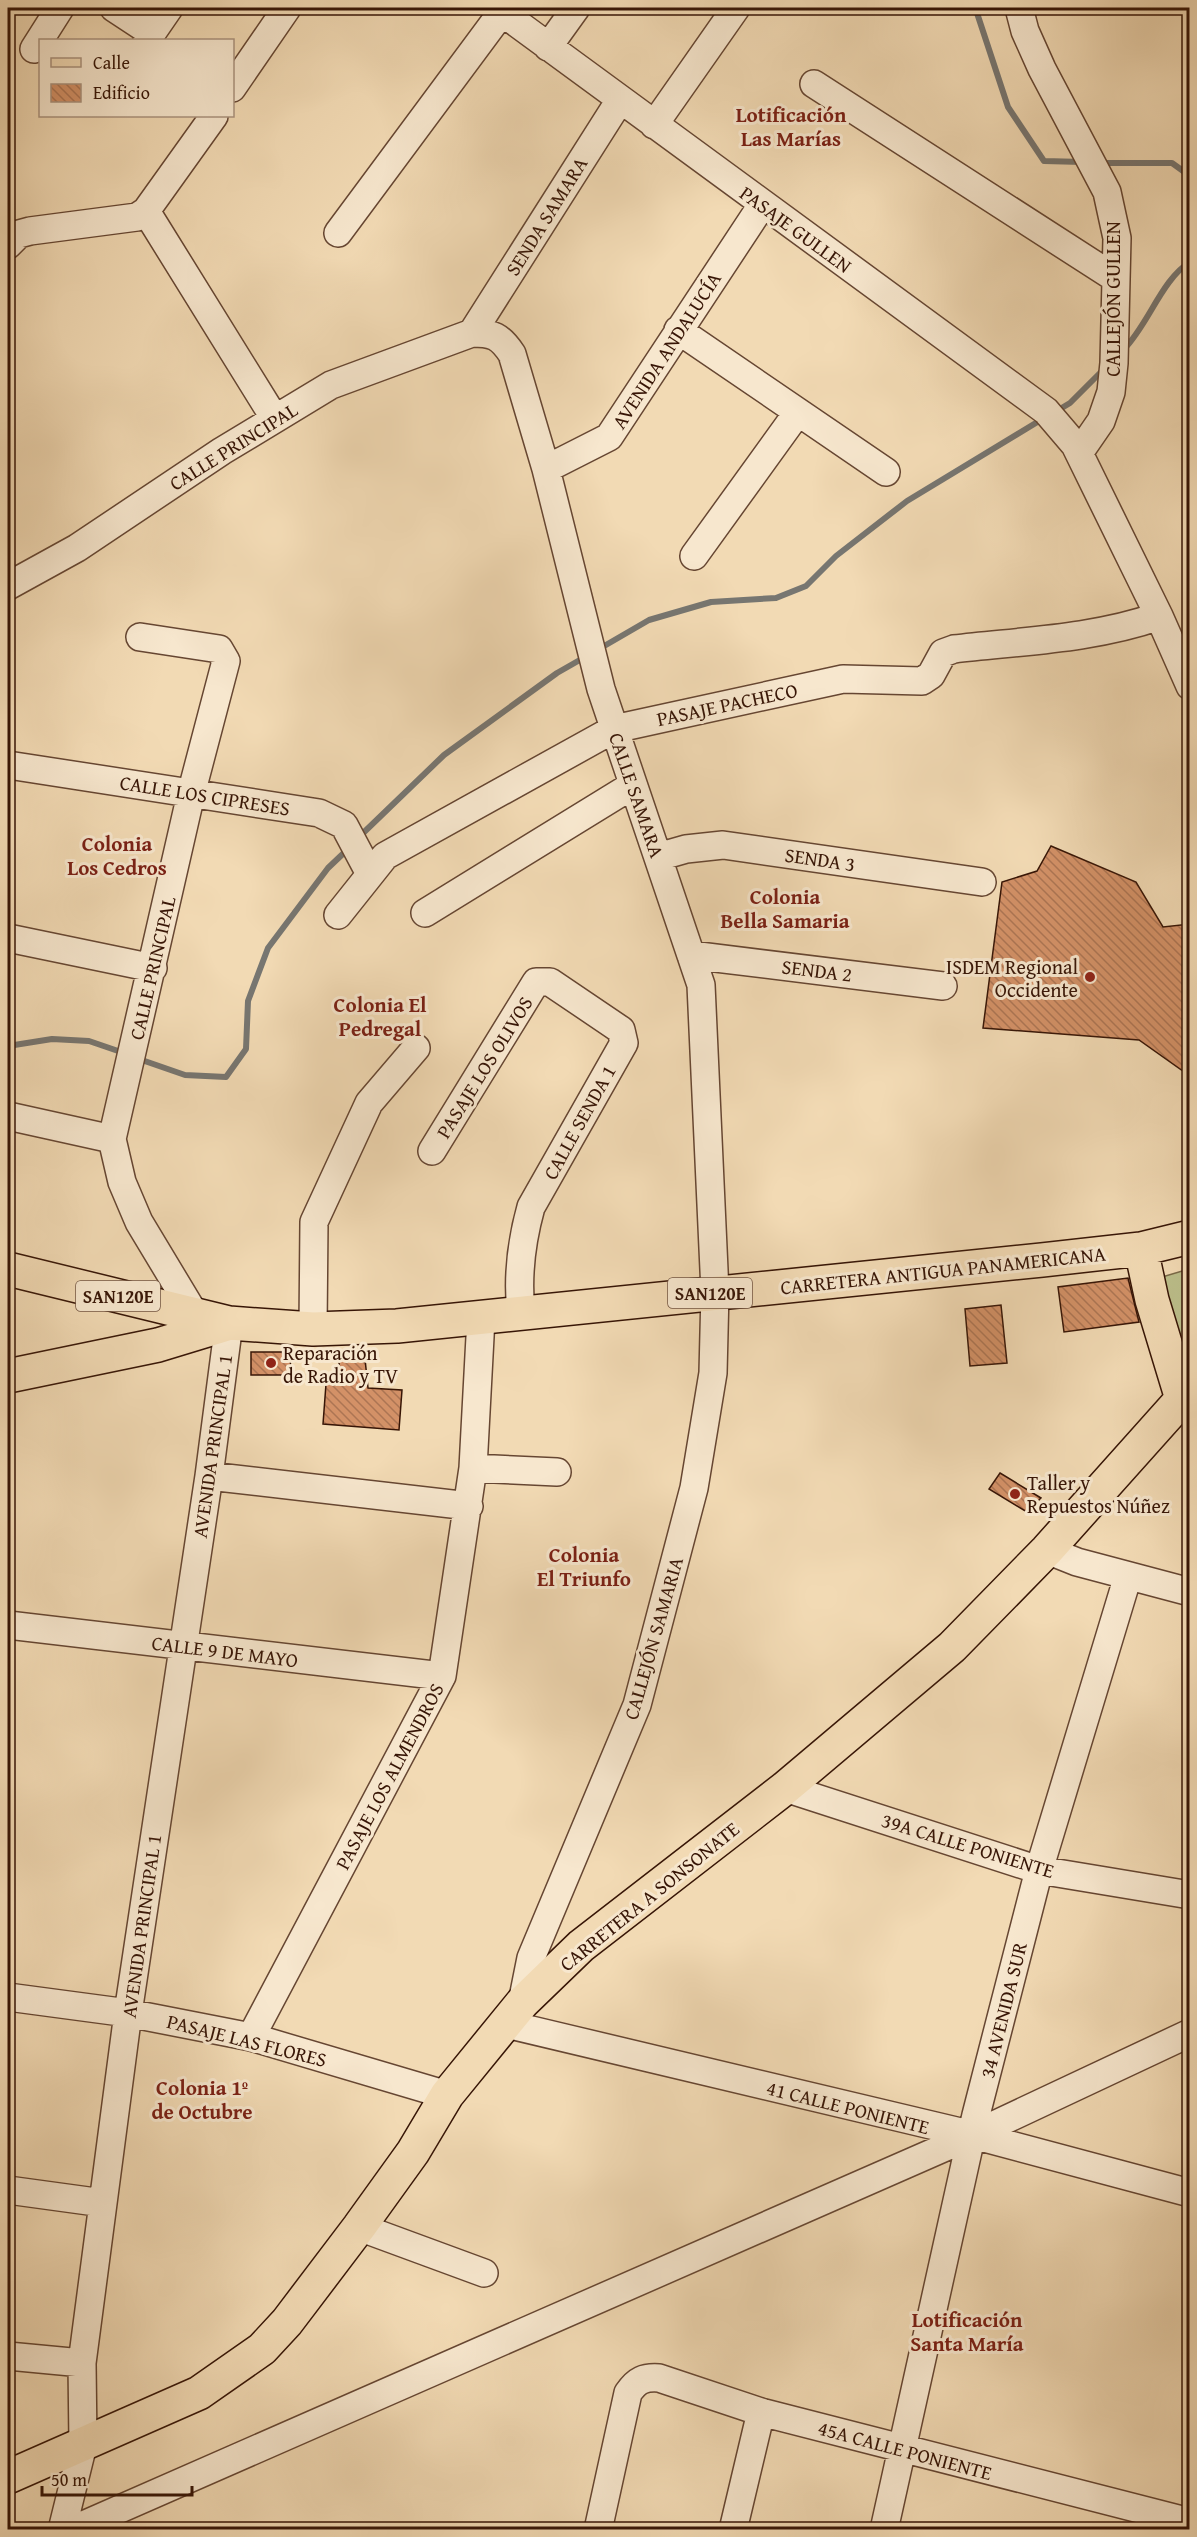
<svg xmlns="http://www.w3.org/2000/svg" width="1197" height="2537" viewBox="0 0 1197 2537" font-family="'Gentium Book Plus',serif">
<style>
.park{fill:#bcbf8b;stroke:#7a6a48;stroke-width:1.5}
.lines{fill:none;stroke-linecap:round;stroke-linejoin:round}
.stream{stroke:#777671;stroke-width:6}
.building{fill:url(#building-back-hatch);stroke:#371506;stroke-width:1.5}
.minor-casing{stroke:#664632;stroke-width:30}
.major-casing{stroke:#371506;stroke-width:36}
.minor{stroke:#f7e7ce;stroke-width:27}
.major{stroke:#f2dab4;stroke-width:33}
.poi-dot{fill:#8f2418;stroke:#f7e7ce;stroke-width:2}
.labels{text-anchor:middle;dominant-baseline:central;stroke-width:6;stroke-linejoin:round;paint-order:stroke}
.shield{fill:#f7e7ce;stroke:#715442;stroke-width:1.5}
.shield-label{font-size:18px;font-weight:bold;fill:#371506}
.street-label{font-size:20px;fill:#371506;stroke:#f7e7ce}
.poi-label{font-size:20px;fill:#371506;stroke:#f7e7ce;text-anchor:start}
.neighbourhood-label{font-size:21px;font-weight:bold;fill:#7a1f14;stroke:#f7e7ce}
</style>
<defs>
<pattern id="building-back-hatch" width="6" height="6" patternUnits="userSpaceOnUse" patternTransform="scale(1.5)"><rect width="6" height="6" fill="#d39167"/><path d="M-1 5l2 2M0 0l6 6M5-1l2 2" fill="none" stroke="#ac7553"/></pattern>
</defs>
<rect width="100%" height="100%" fill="#f2dab4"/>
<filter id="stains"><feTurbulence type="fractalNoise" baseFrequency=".00333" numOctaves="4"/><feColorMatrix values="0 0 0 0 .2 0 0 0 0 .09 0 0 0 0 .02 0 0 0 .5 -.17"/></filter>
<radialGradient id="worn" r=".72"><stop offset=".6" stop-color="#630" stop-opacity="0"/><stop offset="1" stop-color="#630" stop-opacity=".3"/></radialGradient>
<path class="park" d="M1189,1269L1190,1366L1189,1367L1152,1280Z"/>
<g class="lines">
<path class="stream" d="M938,8L943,12L976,10L1008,107L1044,161L1083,162
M1099,163H1172L1190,176
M1124,349C1148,325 1162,279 1190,262
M1055,412L1070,403L1104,369
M599,649L649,620L711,602L776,598L806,586L836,556L907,501L1044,418
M359,837L444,755L557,673L585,657
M8,1046L52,1039L89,1041L124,1053
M136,1058L185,1075L226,1077L246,1049L248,1001L268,948L328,868L348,849"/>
</g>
<path class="building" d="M1051,846L1136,882L1163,927L1190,924V1076L1139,1040L983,1028L1002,882L1037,871Z
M1128,1278L1139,1322L1064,1332L1058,1287Z
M1001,1305L1007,1363L970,1366L965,1309Z
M364,1349L368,1388L402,1390L399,1430L323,1424L326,1384L341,1385L338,1351Z
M251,1352H290L291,1375H251Z
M1000,1473L1041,1498L1027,1512L989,1489Z"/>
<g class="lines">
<defs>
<path id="minor" d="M114,8L152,33
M1019,8L1025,31L1042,69L1107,192L1117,238L1114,363L1111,392L1101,421L1079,453
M503,13L1046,411L1075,445L1159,616L1190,686
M147,40L169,8
M548,47L576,8
M34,49L60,8
M814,84L1115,278
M232,88L287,8
M654,125L736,8
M146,211L275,419
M338,233L505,8
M8,245L19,234L30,231L137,217L146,211L214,116
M678,330L886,472
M472,333L620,100
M546,469L609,437L762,205
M694,556L798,412
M8,586L77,548L222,451L331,385L472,333C493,333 500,336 512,354L546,469L601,689L701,985L715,1292L713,1373L694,1488L637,1705L531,1958L522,2003
M140,637L219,649L226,661L191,794L112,1139L122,1182L139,1222L195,1315
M8,765L319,813L344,825L370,874
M658,857L686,849L723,845L982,882
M425,913L633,785
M338,915L385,856L614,729L843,679L922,681L931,675L943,653L954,649C1022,641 1094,639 1159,616
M8,938L153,968
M691,955L943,986
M8,1116L112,1139
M432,1151L536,982H550L621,1030L624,1043L531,1207C521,1243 517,1275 521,1312
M313,1329L314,1222L369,1103L416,1048
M473,1468L557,1472
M209,1476L469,1506
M1047,1550L1077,1562L1190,1592
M8,1625L442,1676
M785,1788L1039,1870L1190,1895
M8,1997L128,2013L251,2037L447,2095
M506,2024L973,2135L1190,2193
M251,2037L442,1676L473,1468L481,1318
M8,2190L103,2203
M359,2227L484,2273
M8,2356L82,2363
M62,2530L83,2445L82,2363L128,2013L209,1476L229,1323
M72,2530L973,2135L1190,2033
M598,2530L628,2393C637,2380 644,2377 659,2378L761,2412L1190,2522
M733,2530L761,2412
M884,2530L976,2115L1039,1870L1128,1576"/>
<path id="major" d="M1141,1249L1152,1300L1182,1399
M8,1269L229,1323L313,1329L397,1326L1042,1260L1141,1249L1190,1237
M8,1376L158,1345L227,1324
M8,2477L199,2393L262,2349L287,2322L359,2227L413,2152L447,2095L522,2003L581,1946L785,1788L952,1647L1047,1550L1190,1390"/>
</defs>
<use href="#minor" class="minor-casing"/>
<use href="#major" class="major-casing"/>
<use href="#minor" class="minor"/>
<use href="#major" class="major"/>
</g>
<g class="poi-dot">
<circle cx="1090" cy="977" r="6"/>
<circle cx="271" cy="1363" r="6"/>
<circle cx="1015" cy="1494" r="6"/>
</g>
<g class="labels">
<g class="shield">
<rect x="668" y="1278" width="84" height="30" rx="4.5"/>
<rect x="76" y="1281" width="84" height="30" rx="4.5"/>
</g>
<g class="shield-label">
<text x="710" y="1293">SAN120E</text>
<text x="118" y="1296">SAN120E</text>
</g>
<g class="street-label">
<text transform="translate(546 216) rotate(-58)">SENDA SAMARA</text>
<text transform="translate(796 229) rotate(36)">PASAJE GULLEN</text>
<text transform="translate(1112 299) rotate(-90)">CALLEJÓN GULLEN</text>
<text transform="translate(666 350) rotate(-57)">AVENIDA ANDALUCÍA</text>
<text transform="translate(233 446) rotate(-32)">CALLE PRINCIPAL</text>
<text transform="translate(727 704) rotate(-12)">PASAJE PACHECO</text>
<text transform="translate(205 795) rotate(9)">CALLE LOS CIPRESES</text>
<text transform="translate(637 795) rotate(71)">CALLE SAMARA</text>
<text transform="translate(820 859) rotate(8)">SENDA 3</text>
<text transform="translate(152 968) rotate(-77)">CALLE PRINCIPAL</text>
<text transform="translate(817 970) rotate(7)">SENDA 2</text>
<text transform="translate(484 1067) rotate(-58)">PASAJE LOS OLIVOS</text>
<text transform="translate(579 1122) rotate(-61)">CALLE SENDA 1</text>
<text transform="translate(943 1270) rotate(-6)">CARRETERA ANTIGUA PANAMERICANA</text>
<text transform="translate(212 1446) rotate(-82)">AVENIDA PRINCIPAL 1</text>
<text transform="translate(653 1638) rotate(-74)">CALLEJÓN SAMARIA</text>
<text transform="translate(225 1651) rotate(7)">CALLE 9 DE MAYO</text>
<text transform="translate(389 1776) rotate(-62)">PASAJE LOS ALMENDROS</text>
<text transform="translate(968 1845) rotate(17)">39A CALLE PONIENTE</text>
<text transform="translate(649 1896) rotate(-39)">CARRETERA A SONSONATE</text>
<text transform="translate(141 1926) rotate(-82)">AVENIDA PRINCIPAL 1</text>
<text transform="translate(1003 2010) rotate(-76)">34 AVENIDA SUR</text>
<text transform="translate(247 2040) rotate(14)">PASAJE LAS FLORES</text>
<text transform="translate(848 2107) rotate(14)">41 CALLE PONIENTE</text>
<text transform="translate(905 2450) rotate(15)">45A CALLE PONIENTE</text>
</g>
<g class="poi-label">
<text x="1078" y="966" text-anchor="end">ISDEM Regional<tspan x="1078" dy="23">Occidente</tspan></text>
<text x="283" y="1352">Reparación<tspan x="283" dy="23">de Radio y TV</tspan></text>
<text x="1027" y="1482">Taller y<tspan x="1027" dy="23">Repuestos Núñez</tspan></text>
</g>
<g class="neighbourhood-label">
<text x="791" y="114">Lotificación<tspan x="791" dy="24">Las Marías</tspan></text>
<text x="117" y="843">Colonia<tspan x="117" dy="24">Los Cedros</tspan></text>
<text x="785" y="896">Colonia<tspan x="785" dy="24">Bella Samaria</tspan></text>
<text x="380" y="1004">Colonia El<tspan x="380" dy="24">Pedregal</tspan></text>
<text x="584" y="1554">Colonia<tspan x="584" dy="24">El Triunfo</tspan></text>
<text x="202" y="2087">Colonia 1º<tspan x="202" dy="24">de Octubre</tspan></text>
<text x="967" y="2319">Lotificación<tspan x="967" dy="24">Santa María</tspan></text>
</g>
</g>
<rect width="1197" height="2537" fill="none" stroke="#f2dab4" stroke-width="30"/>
<rect x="9" y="9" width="1179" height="2519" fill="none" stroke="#371506" stroke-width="3"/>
<rect x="15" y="15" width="1167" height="2507" fill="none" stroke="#371506" stroke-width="1.5"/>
<rect x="39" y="39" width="195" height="78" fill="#f7e7ce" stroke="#aa937e" stroke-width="1.5"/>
<rect x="51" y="58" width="30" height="9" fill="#f2dab4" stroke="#aa937e" stroke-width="1.5"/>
<text x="93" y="69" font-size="18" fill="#371506">Calle</text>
<rect x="51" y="84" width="30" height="18" fill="url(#building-back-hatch)" stroke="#aa937e" stroke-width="1.5"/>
<text x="93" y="99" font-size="18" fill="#371506">Edificio</text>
<path d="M42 2486v9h150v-9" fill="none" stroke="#371506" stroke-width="3"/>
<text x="51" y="2486" font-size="18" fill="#371506" stroke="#f7e7ce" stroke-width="4.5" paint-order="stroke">50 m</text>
<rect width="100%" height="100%" filter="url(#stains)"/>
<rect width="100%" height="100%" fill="url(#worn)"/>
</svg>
